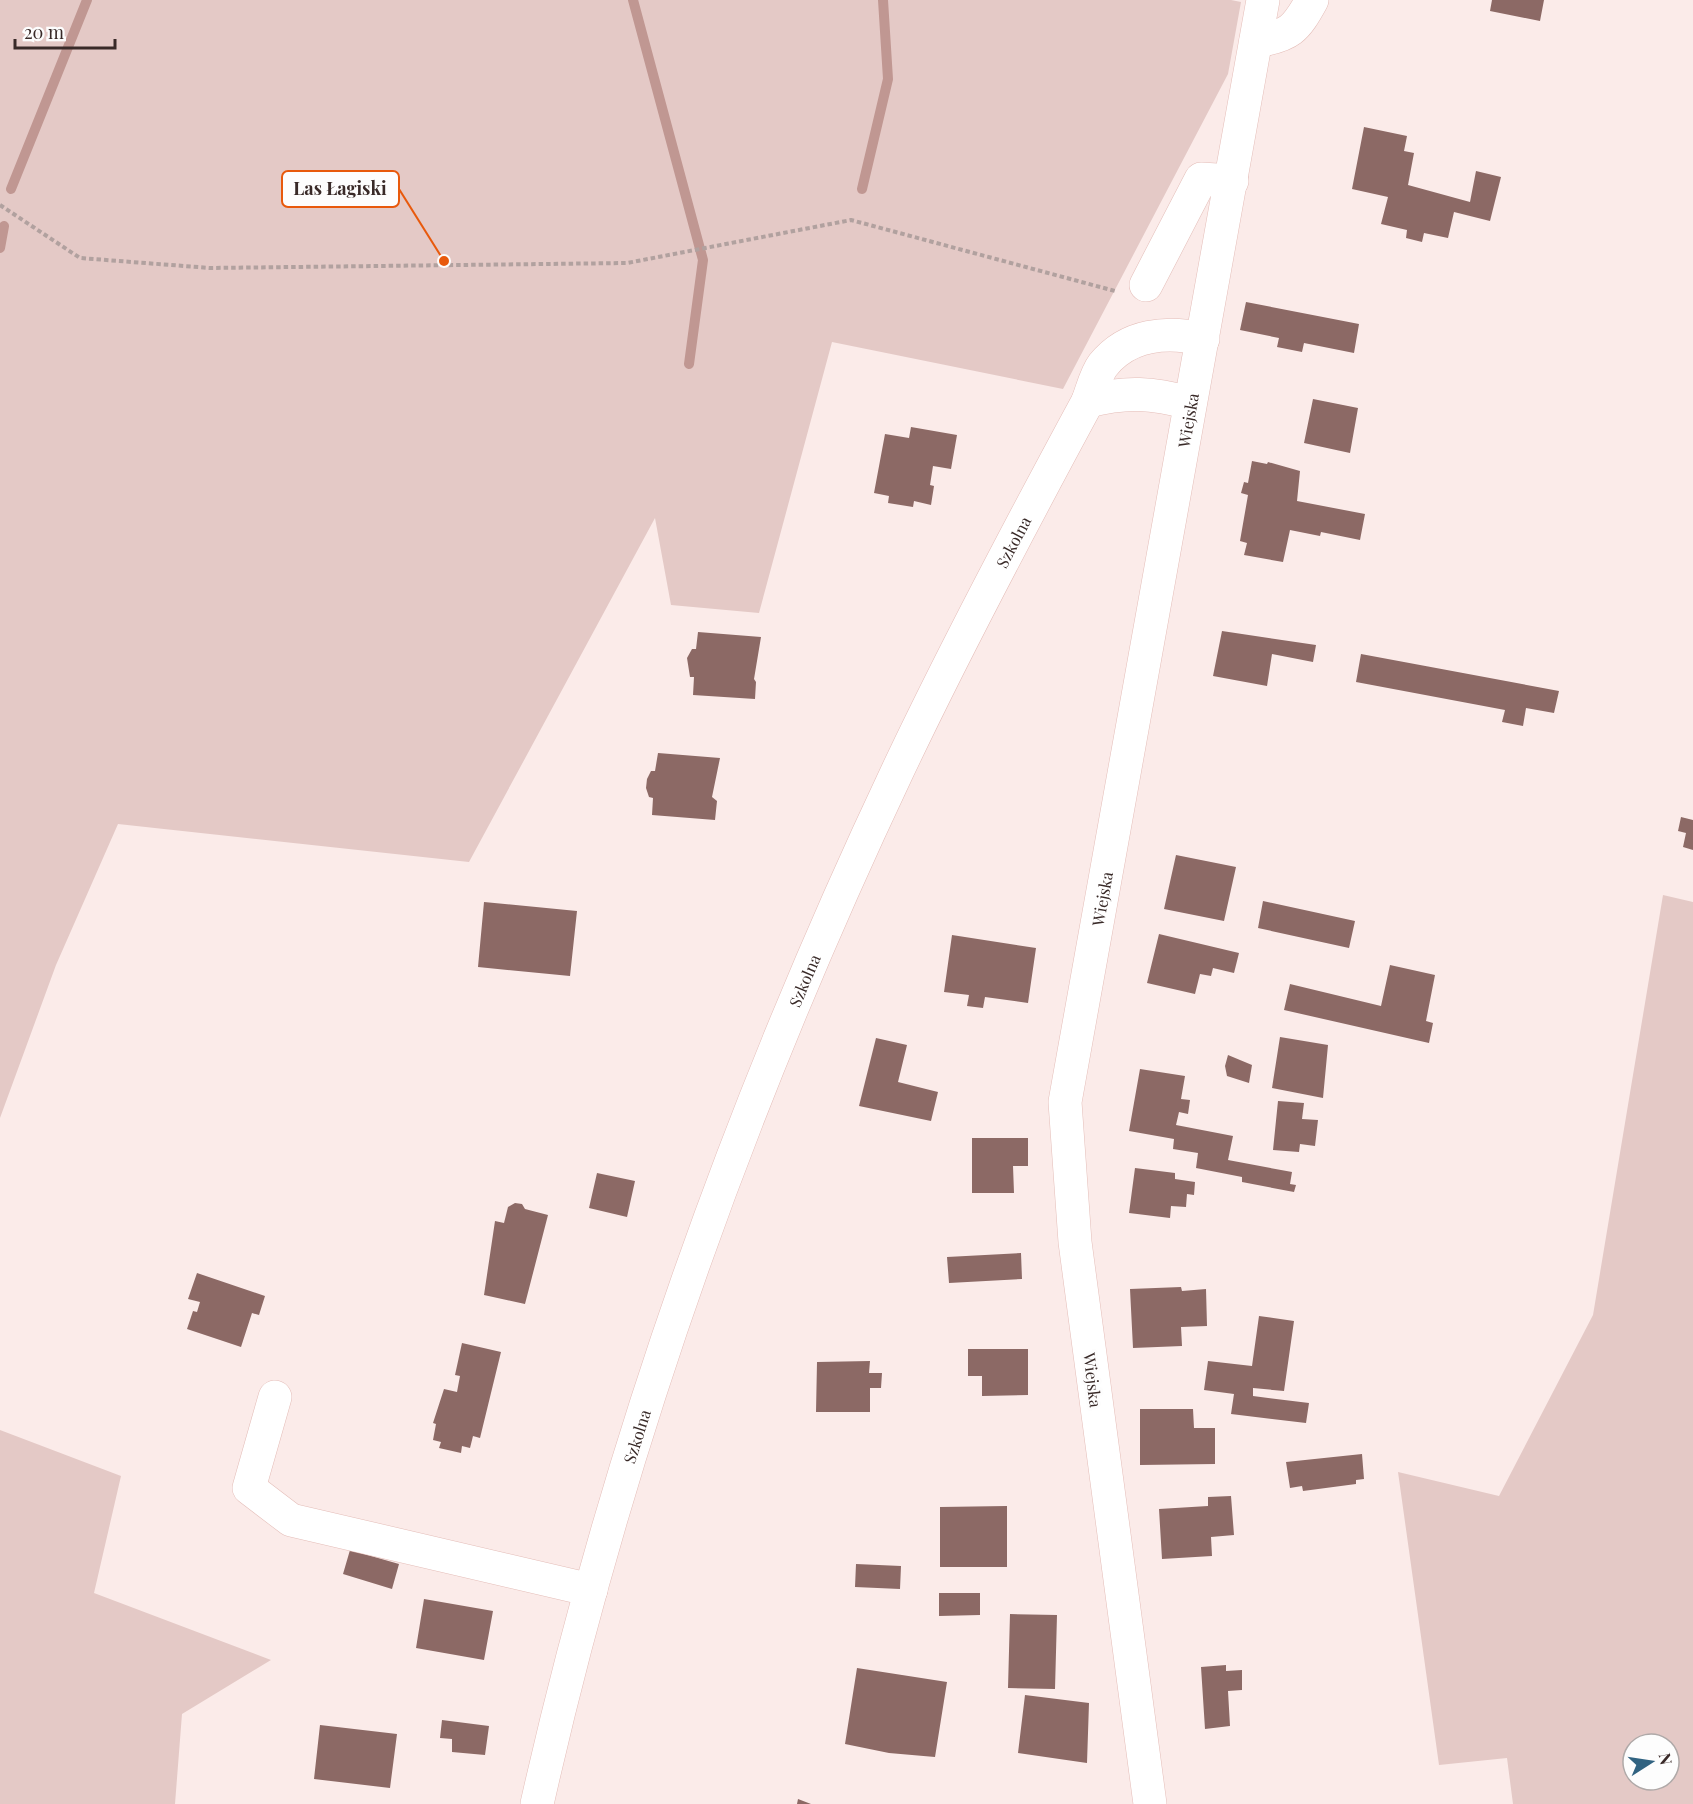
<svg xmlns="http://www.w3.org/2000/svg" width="1693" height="1804" viewBox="0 0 1693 1804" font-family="'Playfair Display',serif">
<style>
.green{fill:#e4c9c6;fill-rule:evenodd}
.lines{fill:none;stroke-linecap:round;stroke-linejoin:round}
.stream{stroke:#c09792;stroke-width:10}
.building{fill:#8c6965}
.minor-casing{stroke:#e4bdb8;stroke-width:34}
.path{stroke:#b1a19f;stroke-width:4;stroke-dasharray:4.5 3;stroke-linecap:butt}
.minor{stroke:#fff;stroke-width:33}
.labels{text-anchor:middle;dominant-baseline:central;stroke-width:6;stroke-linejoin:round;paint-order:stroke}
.street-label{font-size:16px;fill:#392a28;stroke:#fdfdfd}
.leader{fill:none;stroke:#e8590c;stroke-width:2}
.callout-dot{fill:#e8590c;stroke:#fdfdfd;stroke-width:2}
.callout{fill:#fdfdfd;stroke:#e8590c;stroke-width:2}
.callout-label{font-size:18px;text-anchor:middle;font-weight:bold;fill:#392a28}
</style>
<rect width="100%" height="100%" fill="#fbebe9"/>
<path class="green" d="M0,0H1231L1241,2L1228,74L1063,389L832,342L759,613L671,605L655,518L469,862L118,824L56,965L0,1118Z
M1663,895L1693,902V1804H1513L1507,1758L1439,1765L1398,1472L1499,1496L1593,1315ZM1633,1744H1669V1780H1633Z
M0,1430L121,1476L94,1593L271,1660L182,1714L175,1804H0Z"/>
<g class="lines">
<path class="stream" d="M633,0L703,260L689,364
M11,189L87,0
M862,189L888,79L883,0
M0,248L4,226"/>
</g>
<path class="building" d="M1492,0H1544L1540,21L1490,11Z
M1364,127L1407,136L1404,151L1414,153L1408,185L1470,202L1476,171L1501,177L1490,221L1454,212L1448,238L1424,233L1422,242L1406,238L1407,230L1381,224L1388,197L1352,189Z
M1246,302L1359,324L1354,353L1304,343L1302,352L1277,347L1279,338L1240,330Z
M1313,399L1358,408L1350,453L1304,443Z
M911,427L957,435L951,469L933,466L930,485L934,486L931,505L914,501L913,507L888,503L889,496L874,493L885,434L909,438Z
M1252,461L1267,464L1268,462L1300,471L1297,501L1365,514L1360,540L1321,532L1320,536L1290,530L1283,562L1244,555L1247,543L1240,541L1248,495L1241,493L1244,482L1248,483Z
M1222,631L1316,645L1313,662L1272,654L1267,686L1213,676Z
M698,632L761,637L754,679L756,682L755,699L693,695L694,677H690L687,658L692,649H696Z
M1361,654L1559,691L1554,713L1526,708L1523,726L1502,722L1505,710L1356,682Z
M658,753L720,758L712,797L717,801L715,820L652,815L653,798L649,797L646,788L647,779L651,771H655Z
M1681,817L1693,820V850L1683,847L1686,833L1678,831Z
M1176,855L1236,867L1224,921L1164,909Z
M1263,901L1355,921L1349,948L1258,928Z
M484,902L577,911L570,976L478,967Z
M1159,934L1239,953L1234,973L1213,968L1211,976L1200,974L1195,994L1147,983Z
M952,935L1036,948L1028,1003L985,997L983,1008L967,1006L969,995L944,992Z
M1390,965L1435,975L1426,1021L1433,1023L1429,1043L1284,1010L1290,984L1381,1006Z
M1280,1037L1328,1045L1323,1098L1272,1088Z
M876,1038L907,1045L898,1082L938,1092L931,1121L859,1106Z
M1228,1055L1252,1065L1249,1083L1227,1076L1225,1066Z
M1140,1069L1185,1076L1181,1099L1190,1100L1188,1114L1179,1112L1176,1125L1233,1136L1228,1160L1292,1172L1290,1184L1296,1185L1294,1192L1242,1182V1177L1196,1168L1198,1153L1173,1149L1174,1139L1129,1131Z
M1278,1101L1304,1103L1302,1119L1318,1120L1315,1146L1300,1144L1299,1152L1273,1150Z
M972,1138H1028V1166H1013L1014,1193H972Z
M1135,1168L1175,1173V1179L1195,1182L1194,1195L1187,1194L1186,1207L1171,1206L1170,1218L1129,1213Z
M597,1173L635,1181L627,1217L589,1208Z
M515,1203L522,1204L525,1209L548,1215L525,1304L484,1295L495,1221L504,1223L508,1207Z
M1021,1253L1022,1279L949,1283L947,1257Z
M197,1273L265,1296L259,1315L252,1313L241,1347L187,1329L193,1311L197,1312L200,1302L188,1299Z
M1181,1287L1182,1291L1206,1289L1207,1326L1181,1327L1182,1346L1133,1348L1130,1289Z
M1259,1316L1294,1321L1284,1391L1253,1388V1396L1309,1403L1306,1423L1231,1414L1234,1394L1204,1390L1208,1361L1252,1366Z
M462,1343L501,1352L480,1438L473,1436L470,1448L462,1446L461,1453L439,1448L441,1442L433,1440L436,1424L433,1423L444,1389L457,1392L460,1376L455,1375Z
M968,1349H1028V1395L982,1396V1376H968Z
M870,1361L869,1373H882L881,1388H870V1412H816L817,1362Z
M1140,1409H1193L1194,1428H1215V1464L1140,1465Z
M1362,1454L1364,1479L1356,1480V1484L1303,1491L1302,1486L1290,1488L1286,1462Z
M1231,1496L1234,1535L1211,1537L1212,1556L1162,1559L1159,1509L1208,1506V1497Z
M1007,1506V1567H940V1507Z
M350,1550L399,1564L392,1589L343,1574Z
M856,1564L901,1566L900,1589L855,1587Z
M939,1593H980V1615L939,1616Z
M424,1599L493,1611L484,1660L416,1648Z
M1010,1614L1057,1615L1055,1689L1008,1688Z
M1226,1665V1671L1242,1670V1690L1228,1691L1230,1726L1205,1729L1201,1667Z
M857,1668L947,1682L935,1757L889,1753L845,1744Z
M1025,1695L1089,1703L1087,1763L1018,1753Z
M442,1720L489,1726L485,1755L452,1752V1739L440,1738Z
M320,1725L397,1734L390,1788L314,1779Z
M798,1799L811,1804H797Z"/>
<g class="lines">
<defs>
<g id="minor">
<path d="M1256,41C1290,36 1296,29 1312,0"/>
<path d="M1146,285L1201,179L1232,181"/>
<path d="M1088,401C1127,391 1152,393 1190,403"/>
<path d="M275,1397L249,1488L291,1520L591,1590"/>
<path id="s1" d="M537,1804C617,1449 741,1102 897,772C956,647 1022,523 1088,401C1092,390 1096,374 1103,365C1128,334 1167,331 1203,339"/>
<path id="s2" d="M1150,1804L1075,1242L1065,1102L1263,0"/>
</g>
</defs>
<use href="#minor" class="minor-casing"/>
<path class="path" d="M0,205L80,258L210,268L627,263L851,220L1115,291"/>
<use href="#minor" class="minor"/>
</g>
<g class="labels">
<g class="street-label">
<text stroke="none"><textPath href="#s2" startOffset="1400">Wiejska</textPath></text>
<text stroke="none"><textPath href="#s1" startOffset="1353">Szkolna</textPath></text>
<text stroke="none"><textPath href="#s2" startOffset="914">Wiejska</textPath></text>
<text stroke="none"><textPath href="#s1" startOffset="867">Szkolna</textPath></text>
<text transform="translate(1093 1380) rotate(83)">Wiejska</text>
<text stroke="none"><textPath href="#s1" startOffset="381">Szkolna</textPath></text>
</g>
</g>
<path class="leader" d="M444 261L399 189"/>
<circle class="callout-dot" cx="444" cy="261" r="6"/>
<rect class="callout" x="282" y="171" width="117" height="36" rx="6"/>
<g class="callout-label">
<text x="340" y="195">Las Łagiski</text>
</g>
<g transform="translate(1651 1762) rotate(78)"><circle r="28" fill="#fdfdfd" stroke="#afa9a8" stroke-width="1.5"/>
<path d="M0-4.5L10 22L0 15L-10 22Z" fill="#316381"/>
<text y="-9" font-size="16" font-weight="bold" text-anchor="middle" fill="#392a28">N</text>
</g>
<path d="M15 39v9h100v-9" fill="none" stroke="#392a28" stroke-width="3"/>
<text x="24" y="39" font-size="18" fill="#392a28" stroke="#fdfdfd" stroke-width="4.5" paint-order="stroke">20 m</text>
</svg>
